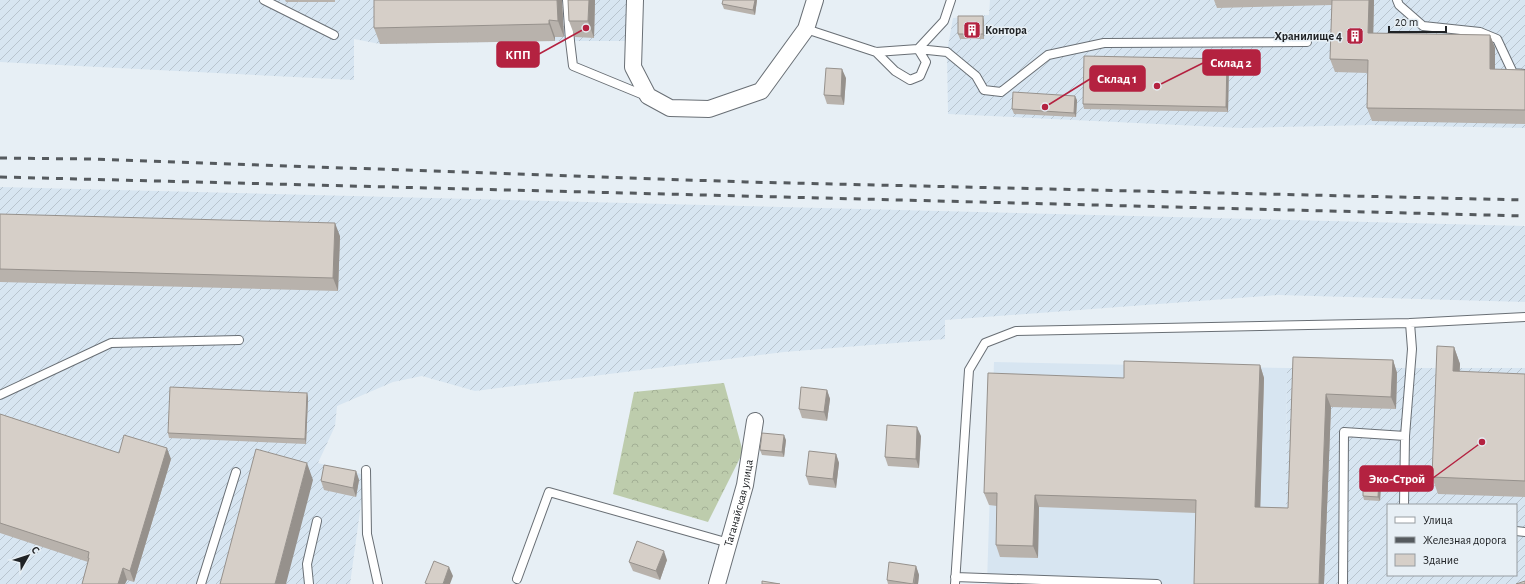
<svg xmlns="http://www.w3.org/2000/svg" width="1525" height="584" viewBox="0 0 1525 584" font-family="'Alegreya Sans',sans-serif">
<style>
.built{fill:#d7e5f1}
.industrial{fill:url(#industrial-furrows);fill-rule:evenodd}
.forest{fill:url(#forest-crowns)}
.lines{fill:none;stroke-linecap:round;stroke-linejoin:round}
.lane-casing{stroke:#696f75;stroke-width:10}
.street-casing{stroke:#696f75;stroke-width:18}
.lane{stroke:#fff;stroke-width:8}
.street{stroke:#fff;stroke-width:16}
.rail{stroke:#555a5e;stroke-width:3;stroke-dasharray:7 7;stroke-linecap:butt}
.wall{fill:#b8b2ac}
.shaded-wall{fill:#96918c}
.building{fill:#d6cfc8;stroke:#96918c}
.labels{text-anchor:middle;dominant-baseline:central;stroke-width:3;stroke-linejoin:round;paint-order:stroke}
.poi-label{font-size:12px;font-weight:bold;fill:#202326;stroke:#e7eff5;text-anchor:start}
.street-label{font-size:12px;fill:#202326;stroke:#e7eff5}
.leader{fill:none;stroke:#b42240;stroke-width:1.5}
.callout-dot{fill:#b42240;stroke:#e7eff5;stroke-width:1.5}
.callout{fill:#b42240;stroke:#b42240;stroke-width:1.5}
.callout-label{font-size:13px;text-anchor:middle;font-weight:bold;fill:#fff}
</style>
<defs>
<pattern id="industrial-furrows" width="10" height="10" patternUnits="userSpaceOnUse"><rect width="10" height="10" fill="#d7e5f1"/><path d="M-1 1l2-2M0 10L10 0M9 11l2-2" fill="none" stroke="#b8c4ce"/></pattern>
<pattern id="forest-crowns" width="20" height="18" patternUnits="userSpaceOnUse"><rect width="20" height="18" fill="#bdccac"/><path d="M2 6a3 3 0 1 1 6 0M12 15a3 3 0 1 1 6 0" fill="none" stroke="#a2af94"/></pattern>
</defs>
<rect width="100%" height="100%" fill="#e7eff5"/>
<path class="built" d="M994,362L1287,368L1285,584H987Z"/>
<path class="industrial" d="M0,0H632L631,41H555L380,44L354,39V80L0,62Z
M990,0H1525V128L1370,125L1241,128L948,114L947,52L953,18L989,15Z
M0,187L1525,226V302L1278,295L945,320V339L784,352L475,391L422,376L393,382L337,406L335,426L318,463L365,475L350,584H0Z
M1287,368H1525V584H1285ZM1388,505H1516V575H1388Z"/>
<path class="forest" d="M724,383L743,452L708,522L613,494L634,392Z"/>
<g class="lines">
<defs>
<path id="lane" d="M264,0L334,35
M567,0L570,41L573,66L646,96
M1397,0L1399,5L1423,26L1480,32L1497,39L1513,73L1525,74
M806,29L876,52L918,49L944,21L951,0
M918,49L947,52L976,76L984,90L1001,92L1048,55L1104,43L1307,42
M876,52L895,71L910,80L920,76L926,62L918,49
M0,395L111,343L239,340
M366,470L367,534L378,584
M1404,505L1405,436
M1516,531L1525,532
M955,577L1157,584
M517,579L549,492L729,543
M201,584L236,472
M309,584L307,564L317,521
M955,584L969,370L985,343L1016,331L1410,323
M1343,584L1344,432L1405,436L1412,349L1410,323L1525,317"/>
<g id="street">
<path d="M635,0L633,67L648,96L670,108L709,109L761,91L806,29L815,0"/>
<path id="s1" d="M717,584L745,485L755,421"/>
</g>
</defs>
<use href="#lane" class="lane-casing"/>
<use href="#street" class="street-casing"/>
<use href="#lane" class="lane"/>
<use href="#street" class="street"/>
<path class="rail" d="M0,158L89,159L746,182L1525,200
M0,177L1525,216"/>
</g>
<path class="wall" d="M285,0H335V2H286Z
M374,0H562L564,37H555V41L380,44L374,28Z
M568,0H595L594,38L575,37L569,21Z
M757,0L755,15L724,9L722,4Z
M1214,0H1374L1373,33L1490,35L1495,48V69L1525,70V124L1372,121L1367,108L1368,73L1335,72L1330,59L1332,5L1217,8Z
M984,21V39H960L958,34Z
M1227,59L1229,63L1228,112L1084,109L1083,104Z
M846,78L844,105L827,104L824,95Z
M1077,100L1076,117L1014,114L1012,109Z
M0,214L340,236L338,291L0,282Z
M1454,347L1460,364L1459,372L1525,374V497L1438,494L1432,477Z
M1293,357L1393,360L1397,373L1396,409L1331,407L1324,584L1196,513L1039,507L1038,558L1000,557L996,545L997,506L989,505L984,493L1124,378L1260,365L1264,378L1260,507L1288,508Z
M827,390L830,399L827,421L802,418L799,409Z
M307,393L308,398L306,444L169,438L168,433Z
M0,414L119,453L171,459L134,582L127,580L125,584H82L88,562L0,533Z
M921,436L919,468L888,466L885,457Z
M786,440L784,457L762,455L760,450Z
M836,454L839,463L836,488L809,485L806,476Z
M356,471L359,480L356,497L324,490L321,481Z
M1379,480L1381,485L1380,501L1364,500L1363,496Z
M667,560L660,580L633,571L629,562Z
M916,566L919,575L918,584H888L887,580Z"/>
<path class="shaded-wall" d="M557,0H562L564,37L558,21Z
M589,0H595L594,38L588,21Z
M755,0H757L755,15L753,10Z
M1369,0H1374L1373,46L1368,33Z
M983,16L984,21V39L983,34Z
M549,20L555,37V41L549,24Z
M1490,35L1495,48V83L1490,69Z
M1227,59L1229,63L1228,112L1226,107Z
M842,69L846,78L844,105L841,96Z
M1075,96L1077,100L1076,117L1074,113Z
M335,223L340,236L338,291L333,278Z
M1454,347L1460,364L1459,388L1453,371Z
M1393,360L1397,373L1396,409L1391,397Z
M1260,365L1264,378L1260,519L1255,507Z
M827,390L830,399L827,421L824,412Z
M307,393L308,398L306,444L305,439Z
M1326,394L1331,407L1324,584H1319Z
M917,427L921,436L919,468L916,459Z
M784,435L786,440L784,457L782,452Z
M167,448L171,459L134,582L130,571Z
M836,454L839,463L836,488L833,479Z
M307,463L313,480L286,584H275Z
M356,471L359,480L356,497L353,488Z
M1379,480L1381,485L1380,501L1378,497Z
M1035,495L1039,507L1038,558L1033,546Z
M664,551L667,560L660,580L656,571Z
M916,566L919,575L918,584H914Z
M449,567L453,576L450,584H443Z
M123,568L127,580L125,584H118Z"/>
<path class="building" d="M374,0H557L558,21L549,20V24L374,28Z
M568,0H589L588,21H569Z
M723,0H755L753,10L722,4Z
M1332,0H1369L1368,33L1490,35V69L1525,70V110L1367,108L1368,60L1330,59Z
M958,16H983V34H958Z
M1084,56L1227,59L1226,107L1083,104Z
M826,68L842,69L841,96L824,95Z
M1013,92L1075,96L1074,113L1012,109Z
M0,214L335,223L333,278L0,269Z
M1437,346L1454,347L1453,371L1525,374V481L1432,477Z
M1293,357L1393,360L1391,397L1326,394L1319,584H1194L1196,500L1035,495L1033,546L996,545L997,493H984L988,373L1124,378V361L1260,365L1255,507L1288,508Z
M170,387L307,393L305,439L168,433Z
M801,387L827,390L824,412L799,409Z
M0,414L119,453L124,435L167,448L130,571L123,568L118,584H82L89,558H88L89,552L0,523Z
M887,425L917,427L916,459L885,457Z
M762,433L784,435L782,452L760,450Z
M256,449L307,463L275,584H220Z
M809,451L836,454L833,479L806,476Z
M324,465L356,471L353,488L321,481Z
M1363,479L1379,480L1378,497L1363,496Z
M637,541L664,551L656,571L629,562Z
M434,561L449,567L443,584H428L425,583Z
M889,562L916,566L913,584L887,580Z
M762,581L780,584H762Z
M1525,581V584H1516Z"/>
<defs>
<symbol id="building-square" viewBox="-11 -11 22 22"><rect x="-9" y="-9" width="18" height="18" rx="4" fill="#b42240" stroke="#e7eff5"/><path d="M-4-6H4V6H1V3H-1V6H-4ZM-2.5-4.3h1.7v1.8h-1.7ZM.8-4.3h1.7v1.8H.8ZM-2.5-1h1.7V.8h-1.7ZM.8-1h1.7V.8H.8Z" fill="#fff"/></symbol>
</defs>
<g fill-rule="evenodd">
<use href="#building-square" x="962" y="20" width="20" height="20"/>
<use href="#building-square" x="1345" y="26" width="20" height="20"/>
</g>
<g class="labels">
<g class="poi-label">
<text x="985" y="30">Контора</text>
<text x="1342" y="36" text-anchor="end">Хранилище 4</text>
</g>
<g class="street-label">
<text stroke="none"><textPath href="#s1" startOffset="84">Таганайская улица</textPath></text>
</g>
</g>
<path class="leader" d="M586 28L539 54M1157 86L1203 63M1045 107L1090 79M1482 442L1433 478"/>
<g class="callout-dot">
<circle cx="586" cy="28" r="4"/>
<circle cx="1157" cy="86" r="4"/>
<circle cx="1045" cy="107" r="4"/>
<circle cx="1482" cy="442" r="4"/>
</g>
<g class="callout">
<rect x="497" y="42" width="42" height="25" rx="4"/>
<rect x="1203" y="50" width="57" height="25" rx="4"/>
<rect x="1090" y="66" width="55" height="25" rx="4"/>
<rect x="1360" y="466" width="73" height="25" rx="4"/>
</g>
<g class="callout-label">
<text x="518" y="59">КПП</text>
<text x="1231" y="67">Склад 2</text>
<text x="1117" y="83">Склад 1</text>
<text x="1397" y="483">Эко-Строй</text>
</g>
<rect x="1387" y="504" width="130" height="72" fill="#e7eff5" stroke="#979da2"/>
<rect x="1395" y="517" width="20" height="6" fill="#ffffff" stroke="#979da2"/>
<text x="1423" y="524" font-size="12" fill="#202326">Улица</text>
<rect x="1395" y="537" width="20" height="6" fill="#555a5e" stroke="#979da2"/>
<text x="1423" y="544" font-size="12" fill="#202326">Железная дорога</text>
<rect x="1395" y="554" width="20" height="12" fill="#d6cfc8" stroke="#979da2"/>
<text x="1423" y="564" font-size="12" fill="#202326">Здание</text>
<g transform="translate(28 556) rotate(51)" stroke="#e7eff5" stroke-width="3" paint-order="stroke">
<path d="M0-3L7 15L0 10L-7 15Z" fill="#202326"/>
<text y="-6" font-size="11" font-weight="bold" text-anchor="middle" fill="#202326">С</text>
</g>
<path d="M1389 26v6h57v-6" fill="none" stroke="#202326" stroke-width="2"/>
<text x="1395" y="26" font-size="12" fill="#202326" stroke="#e7eff5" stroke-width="3" paint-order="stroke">20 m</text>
</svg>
